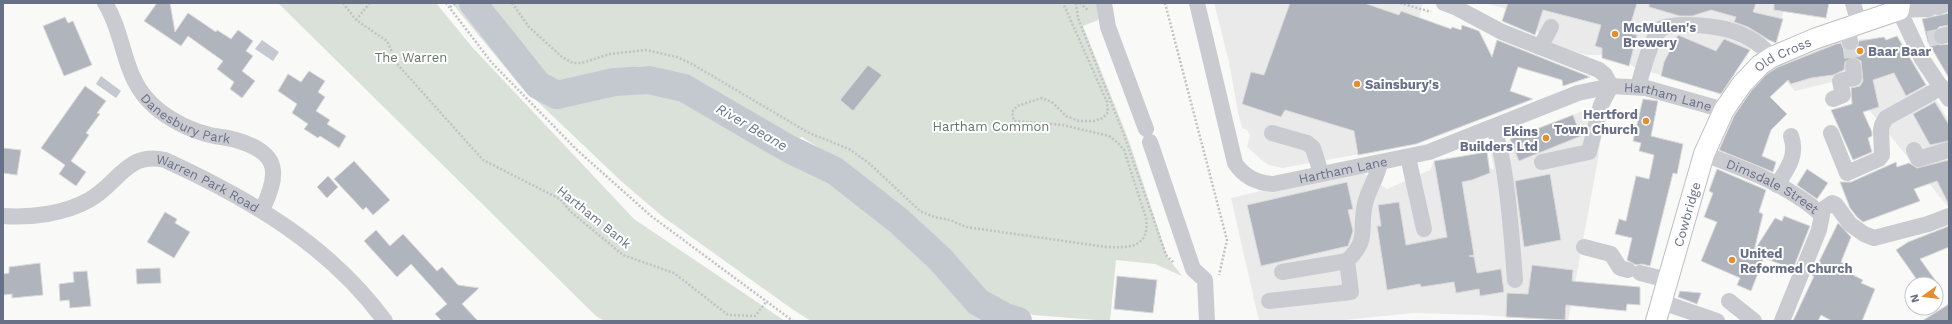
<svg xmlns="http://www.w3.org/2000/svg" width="1952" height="324" viewBox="0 0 1952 324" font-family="'Work Sans',sans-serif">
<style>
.built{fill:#eaeaea}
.green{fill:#d9e1d8}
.water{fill:#c4c9d0}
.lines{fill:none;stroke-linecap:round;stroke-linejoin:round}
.river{stroke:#c4c9d0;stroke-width:28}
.building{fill:#b0b4bd;stroke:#dbdbd9}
.minor-tunnel{stroke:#d5d7db;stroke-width:16;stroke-dasharray:16 8;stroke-linecap:butt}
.major-casing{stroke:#bcbec3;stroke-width:22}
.path{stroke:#c1c2c5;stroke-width:2.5;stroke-dasharray:2 2;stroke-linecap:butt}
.minor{stroke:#cacbd0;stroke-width:16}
.major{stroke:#fff;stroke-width:20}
.poi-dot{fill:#e48f2d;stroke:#fff;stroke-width:1.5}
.labels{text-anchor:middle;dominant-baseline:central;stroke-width:4;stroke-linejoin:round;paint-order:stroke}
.poi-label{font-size:13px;font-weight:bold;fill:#687088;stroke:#fff;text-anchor:start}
.street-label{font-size:13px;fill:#687088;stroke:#fff}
.park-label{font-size:13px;fill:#637a66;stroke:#fff}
.water-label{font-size:14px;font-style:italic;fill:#69778a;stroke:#fff}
</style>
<rect width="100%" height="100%" fill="#f9f9f7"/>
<path class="built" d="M1214,3H1423L1419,18L1415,144L1282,168L1269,165L1264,162L1247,147L1250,135L1247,130L1242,128L1238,112L1229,62Z
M1486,3H1785L1777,43L1754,36L1752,47L1723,92L1719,93L1634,67L1630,64L1629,66L1604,59L1605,55H1586L1559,47L1551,43L1552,42L1536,30L1503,20L1506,9Z
M1897,36L1949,121V208L1844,79L1795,91L1770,63L1825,43L1863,39L1886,40Z
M1593,107L1603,123L1597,165L1568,321L1480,315L1413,313L1335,321H1259L1231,198L1346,171L1364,173L1387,189L1430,170L1434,161L1487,152L1489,167L1494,170L1490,148Z"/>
<path class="green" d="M278,3H436L472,47L634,219L785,321H605L596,316Z
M452,3H464L546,98L572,105L614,94L641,89L670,95L703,109L731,128L826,179L923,254L958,294L990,321H811L792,309L662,216L621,181L518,83Z
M491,3H1102V12L1098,20L1083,26L1129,141L1168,258L1182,276L1155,264L1116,260L1110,321L1033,315L1013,307L990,295L971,280L944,247L856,172L802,137L792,140C759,120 677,62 640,66C624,68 605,73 589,78C581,81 574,88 564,87C556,87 552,81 547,76Z"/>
<path class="water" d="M262,40L279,52L273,61L255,49Z
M101,76L121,91L116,98L96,84Z"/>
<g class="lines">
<path class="river" d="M473,3L538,85L557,95L614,82L649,80L684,88L789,149L835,171L899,221L940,259L978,302L1005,317L1018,321"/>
</g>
<path class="building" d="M157,3H170L175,32L188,13L216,32L217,30L231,39L238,30L253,41L246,51L253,56L242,71L255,81L242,98L230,89L234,82L217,69L223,61L188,36L181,46L144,21Z
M1290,3H1364L1399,15L1401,11L1451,29L1452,27L1461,30L1462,25L1479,31L1492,57L1497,40L1590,77L1563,86L1562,80L1518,67L1510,91L1533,99L1416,144L1358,155L1354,131L1285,110L1281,117L1242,104L1251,72L1264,75Z
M1508,3H1637L1628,33L1637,35L1629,66L1602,58V48L1595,46L1601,25L1543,10L1535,35L1502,21Z
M1649,3H1756L1753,12L1783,19L1776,43L1769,40L1748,27L1734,22L1736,17L1711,10L1692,16H1680L1649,7Z
M1774,3H1829L1826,18L1774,10Z
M1949,13V25L1939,27L1933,34L1936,43L1940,45L1949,44V78L1928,42L1922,19Z
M65,17L68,23L73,21L92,65L64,76L43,26Z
M1678,35L1716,51L1724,39L1750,50L1721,94L1661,76L1664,62Z
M1897,36L1926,85L1906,96L1894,73L1873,80L1879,107L1863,112L1872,132V136L1868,138L1872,152L1853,160L1831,110L1852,104L1851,88L1860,86L1863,81L1861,61L1853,57L1845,62L1844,70L1833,75L1811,78L1791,84L1788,80L1770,97L1787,114L1771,130L1762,156L1776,162L1773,172L1719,150L1734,116L1751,91L1767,74L1778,67L1836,44L1841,43L1843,48L1851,51L1856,49L1859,41L1884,37L1886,40Z
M868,65L882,75L853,111L840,100Z
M309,71L325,81L318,92L325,97L316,111L330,120L327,124L346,136L339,148L320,136L318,138L304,129L308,124L292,113L297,104L278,91L288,74L301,82Z
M85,86L106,101L97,113L100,114L86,133L89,135L71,161L86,172L76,186L59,174L65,165L41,148Z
M1643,99L1658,101L1651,136L1683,144L1677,174L1673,173L1650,266L1642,264L1636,265L1627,260L1632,238L1615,234L1619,219L1626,221L1636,176L1649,179L1654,155L1639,151L1641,143L1633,141Z
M1935,102L1949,125V141L1930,145L1913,114Z
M1573,115L1581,136L1519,161L1510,139Z
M3,148L21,150L17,175L3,173Z
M1487,152L1490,173L1472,180L1462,182L1474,255L1469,256L1474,257L1477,273L1501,269L1504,292L1480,296L1479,289L1456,293L1454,282L1421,287L1420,284L1387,290L1377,226H1381L1378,205L1399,202L1406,245L1447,237L1434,161Z
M1949,160V205L1937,181L1914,189L1920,201L1863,222L1857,217L1850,208L1840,182H1851L1896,162L1897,167L1909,163L1917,168Z
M354,161L390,200L373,215L366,207L363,210L334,179Z
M1717,169L1766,190L1759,212L1763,214L1754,251L1775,218L1782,221L1784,216L1810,226L1793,269L1764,258L1751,291L1737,285L1740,278L1701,261L1717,222L1704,217L1713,193L1709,191Z
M1807,169L1828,183L1817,199L1797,185Z
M1550,174L1561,240L1524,247L1515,181Z
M328,176L338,187L327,198L317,187Z
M1347,182L1353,209L1348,210L1353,231L1348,246L1261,266L1247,205Z
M165,212L177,219L175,223L190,232L174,258L147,242Z
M1838,223L1851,237L1841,262L1852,267L1849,273L1863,280L1861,283L1875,289L1862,321H1832L1821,315L1818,321H1793L1814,276H1812Z
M1949,226V247L1920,259L1938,284H1920L1896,250L1908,242Z
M376,230L390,246L403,234L437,271L442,267L458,285L479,288L462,304L478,321H442L435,314L447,304L411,264L397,277L364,241Z
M40,263L43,295L12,298V294L3,295V274L9,273V267Z
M1532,265L1573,270L1572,281L1640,287V305L1627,304L1626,311L1566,305L1565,320L1506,317L1507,293L1528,294Z
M160,268L161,283L137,284L136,269Z
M87,271L91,306L70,308L69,300L60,301L59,284L74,282L73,272Z
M1117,276L1157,280L1153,313L1114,309Z
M1680,291L1701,293L1697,304L1678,297Z
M1949,304V321H1922Z"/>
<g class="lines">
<path class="minor-tunnel" d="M1928,39L1942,36
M1850,42L1853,66"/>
<defs>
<g id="major">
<path id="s5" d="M1656,321L1704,154L1724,110L1742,84L1760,65L1772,57L1814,39L1899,10L1900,3"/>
</g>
</defs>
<use href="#major" class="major-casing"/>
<path class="path" d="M343,3L356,20L387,41L398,65L483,160L560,199L571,212L623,255L674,273L728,315L755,316L767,301
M446,3L492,63L577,150L651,216L793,321
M512,3L529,27L562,57L573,63H582L610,54L646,50L677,57L692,64L809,133L849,149L870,164L920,211L934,217L950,220L966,227L1106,247C1129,248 1150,248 1146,218L1124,150L1118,143L1109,136L1063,125L1014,121L1012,112L1017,106L1042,98L1053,103L1066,116L1079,121H1094L1103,118L1108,112L1107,102L1063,3
M1076,3L1078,18L1124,135L1166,255L1174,263
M1080,3L1089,11
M1165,3L1227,240L1219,275
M1400,3L1431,12
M450,7L456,3
M356,20L370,3"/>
<g class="minor">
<path id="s1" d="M105,3C124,33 123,73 147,99C162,116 185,128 206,134C216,137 226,137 236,140C281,153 279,174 262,210"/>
<path d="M1104,3L1108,27L1146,129"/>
<path id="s2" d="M1197,3L1235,163C1244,177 1257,183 1273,184L1429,152L1578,93L1611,86L1646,88L1724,110"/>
<path d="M1444,3L1455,7L1502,32L1599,70L1605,75L1611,86L1601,105L1589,152L1542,162"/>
<path d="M1853,3L1859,24"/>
<path d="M1938,7L1949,3"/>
<path d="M1929,9L1899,10L1922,59L1949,99"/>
<path d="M1848,27L1850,42"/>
<path d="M1942,36L1949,34"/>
<path d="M1540,47L1551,27"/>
<path d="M1638,87C1642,73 1651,36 1662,28C1668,25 1680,25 1687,25C1719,25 1750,31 1772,57"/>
<path d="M1833,99L1843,95L1840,81L1854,78L1853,66"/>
<path d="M1492,128C1506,145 1513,254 1515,280"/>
<path d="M1272,133L1307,143L1313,148L1321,173"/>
<path d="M1831,133L1847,173L1879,159L1882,155L1881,130L1882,125L1886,118L1942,87"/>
<path d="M1150,142L1193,269L1205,280L1207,321"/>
<path d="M1914,150L1918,159L1948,150"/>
<path id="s3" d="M1704,154C1745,169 1789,185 1822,215L1819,230L1782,321"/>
<path d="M1408,157L1424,229"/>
<path d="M1777,185C1787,169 1798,156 1791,136"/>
<path d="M1819,212L1832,203L1836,205L1850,224L1864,234L1874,238L1928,224L1949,216"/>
<path id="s4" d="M3,216C31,218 64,214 89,200C118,184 127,151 165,160C250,199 329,245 385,321"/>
<path d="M1584,247L1611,254L1620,268L1628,270"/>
<path d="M1282,272L1347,261"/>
<path d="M1640,273L1668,280"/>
<path d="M1269,301L1351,292L1347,261C1370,239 1359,230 1365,204C1368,190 1377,178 1380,163"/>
<path d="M1729,301L1754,321"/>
<path d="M1662,302L1717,321"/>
</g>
<use href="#major" class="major"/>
</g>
<g class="poi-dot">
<circle cx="1615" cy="34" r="4"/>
<circle cx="1860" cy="51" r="4"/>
<circle cx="1357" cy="84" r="4"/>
<circle cx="1646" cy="121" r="4"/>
<circle cx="1546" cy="138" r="4"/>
<circle cx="1732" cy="260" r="4"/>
</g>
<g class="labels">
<g class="poi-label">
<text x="1623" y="27">McMullen's<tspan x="1623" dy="15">Brewery</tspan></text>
<text x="1868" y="51">Baar Baar</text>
<text x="1365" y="84">Sainsbury's</text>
<text x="1638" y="114" text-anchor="end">Hertford<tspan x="1638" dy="15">Town Church</tspan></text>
<text x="1538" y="131" text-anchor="end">Ekins<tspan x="1538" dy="15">Builders Ltd</tspan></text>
<text x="1740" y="253">United<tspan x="1740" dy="15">Reformed Church</tspan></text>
</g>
<g class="street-label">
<text stroke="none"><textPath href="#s5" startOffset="305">Old Cross</textPath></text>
<text stroke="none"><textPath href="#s2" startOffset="621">Hartham Lane</textPath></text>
<text stroke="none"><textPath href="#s1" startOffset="150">Danesbury Park</textPath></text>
<text stroke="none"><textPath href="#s2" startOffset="281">Hartham Lane</textPath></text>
<text stroke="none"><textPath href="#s4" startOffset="227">Warren Park Road</textPath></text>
<text stroke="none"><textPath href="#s3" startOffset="76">Dimsdale Street</textPath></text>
<text stroke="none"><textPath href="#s5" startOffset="111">Cowbridge</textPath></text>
<text transform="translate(594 217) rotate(39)">Hartham Bank</text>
</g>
<g class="park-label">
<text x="411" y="57">The Warren</text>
<text x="991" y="126">Hartham Common</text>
</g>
<g class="water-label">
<text transform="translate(752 127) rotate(30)">River Beane</text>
</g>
</g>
<rect width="1952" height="324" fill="none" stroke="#687088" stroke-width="8"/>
<g transform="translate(1924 296) rotate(256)"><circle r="19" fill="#ffffff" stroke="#c3c6cf"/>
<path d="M0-3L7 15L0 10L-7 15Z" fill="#e48f2d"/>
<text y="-6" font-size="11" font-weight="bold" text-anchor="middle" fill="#687088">N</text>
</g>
</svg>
